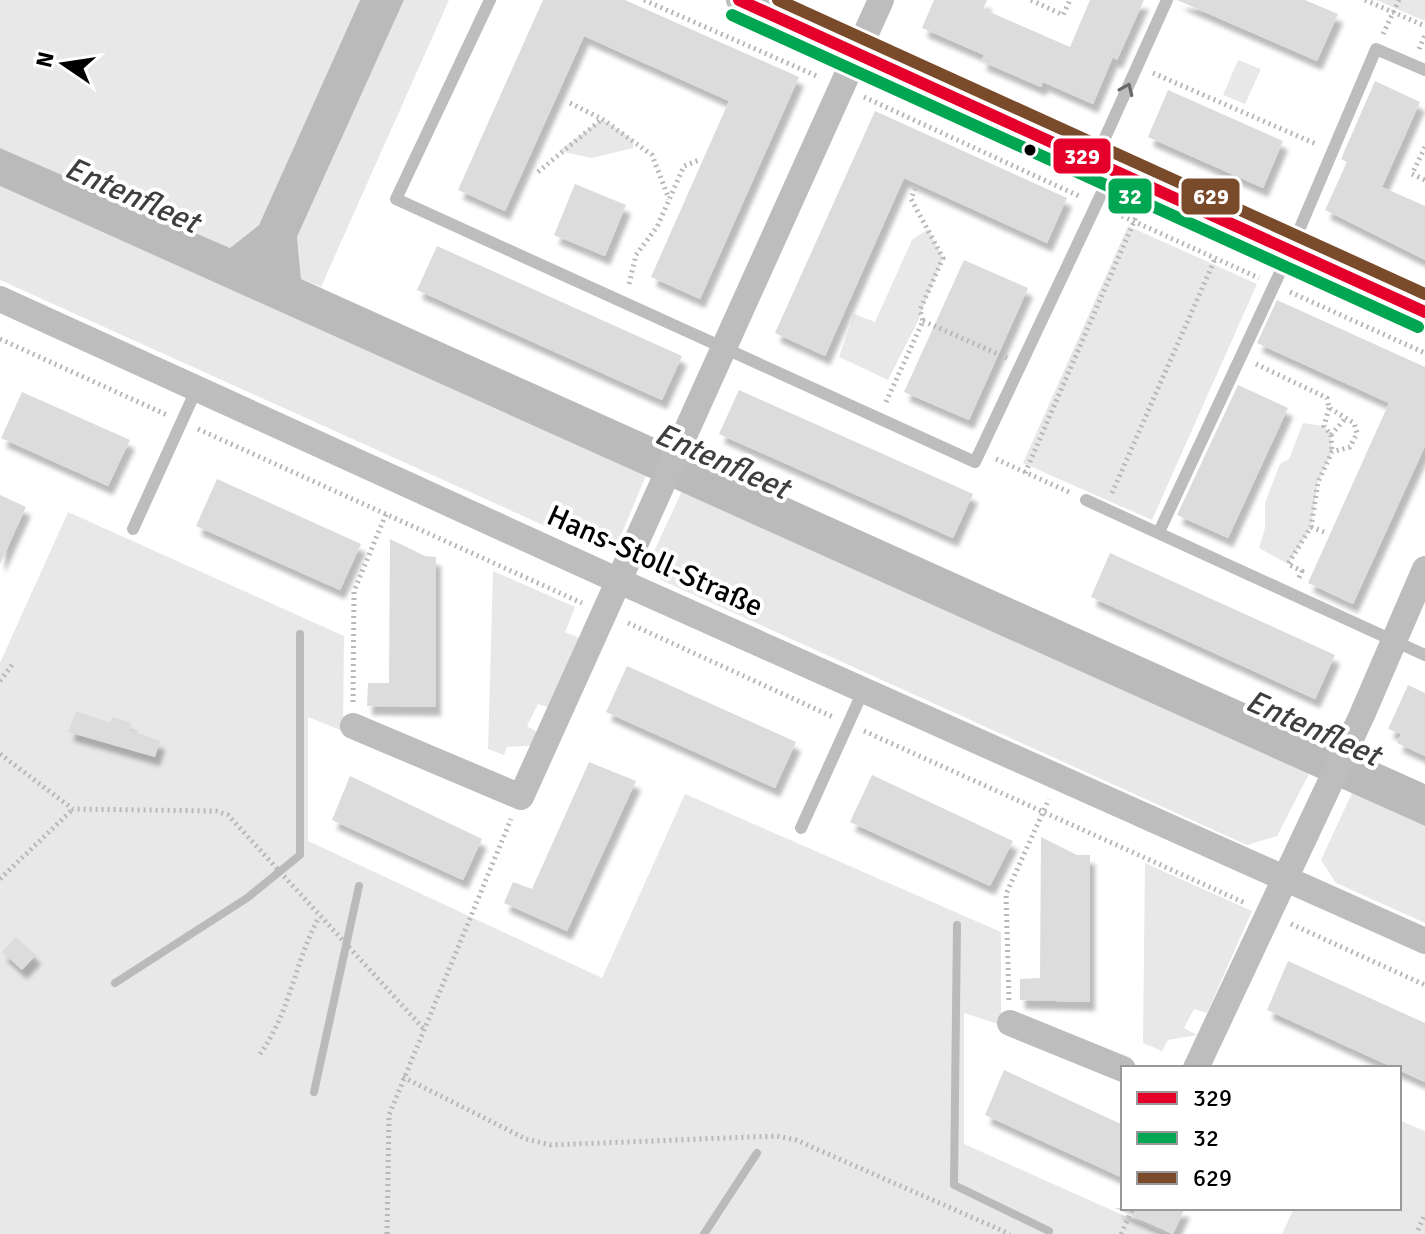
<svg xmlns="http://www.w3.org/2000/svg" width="1425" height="1234" viewBox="0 0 1425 1234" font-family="Signika,sans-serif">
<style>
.green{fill:#e8e8e8}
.water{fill:#bababa}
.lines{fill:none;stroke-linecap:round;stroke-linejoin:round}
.stream{stroke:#bababa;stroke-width:8}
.building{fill:#dcdcdc;filter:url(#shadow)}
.path{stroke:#b8b8b8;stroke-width:5;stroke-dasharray:2 4;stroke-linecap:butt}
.lane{stroke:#bdbdbd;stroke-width:12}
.street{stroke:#bdbdbd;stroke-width:26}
.bus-1-casing{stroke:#fff;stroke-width:18}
.bus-2-casing{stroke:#fff;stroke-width:18}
.bus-3-casing{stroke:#fff;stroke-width:18}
.bus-1{stroke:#e4002b;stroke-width:12}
.bus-2{stroke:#00a651;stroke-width:12}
.bus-3{stroke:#7a4b2a;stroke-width:12}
.oneway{stroke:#686868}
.bus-dot{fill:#000;stroke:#fff;stroke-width:3}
.labels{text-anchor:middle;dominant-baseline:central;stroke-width:8;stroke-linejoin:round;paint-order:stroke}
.street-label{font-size:30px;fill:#000;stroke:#fff}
.water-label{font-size:32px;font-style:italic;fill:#3e3e3e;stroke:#fff}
.line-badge{stroke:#fff;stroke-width:3}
.badge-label{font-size:22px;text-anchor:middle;font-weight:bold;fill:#fff}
</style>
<defs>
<filter id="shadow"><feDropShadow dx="5" dy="9" stdDeviation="2" flood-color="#0004"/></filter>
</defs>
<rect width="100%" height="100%" fill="#fff"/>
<path class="green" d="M0,0H360L259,225L230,248L0,148Z
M404,0H449L321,287L301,279L297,237Z
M1376,0H1425V21Z
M1238,60L1261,69L1245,104L1223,95Z
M602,119L634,140L633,148L592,158L559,151Z
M0,186L646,476L618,542L594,548L0,280Z
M1128,226L1257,284L1152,520L1023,463Z
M928,229L943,258L917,323L888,380L839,357L854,314L875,322L912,240Z
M1303,423L1324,426L1331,435L1332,452L1318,482L1311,527L1288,564L1259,548L1265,528V503L1280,464L1289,459Z
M682,491L1310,772L1277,836L1247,845L661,580L651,558Z
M68,512L344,636L343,731L308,717V841L602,978L685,794L1001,932V1025L964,1013V1144L1165,1234H0V663Z
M493,571L575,607L565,632L582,639L550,708L538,704L527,726L541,734L537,745L507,747L504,755L488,749Z
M1352,793L1425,826V923L1336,883L1321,860Z
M1145,863L1252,911L1207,1013L1194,1009L1184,1028L1197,1035L1168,1040L1162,1051L1143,1043Z
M1399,1120L1425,1131V1234H1282L1294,1208H1399Z"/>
<path class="water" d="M360,0H404L297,237L301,279L1425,784V826L0,186V148L230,248L259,225Z"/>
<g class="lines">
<path class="stream" d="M957,925L954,1185L1049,1231
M115,983L247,898L300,855V634
M314,1092L359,886
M704,1234L757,1153"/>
</g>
<path class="building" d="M543,0H625L799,77L700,299L651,277L729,101L584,36L505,211L458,190Z
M934,0H987L983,9L1070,47L1090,0H1144L1117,60L1113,57L1093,104L1043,82L1041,87L981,61L984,55L922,28Z
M1177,0H1305L1338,14L1317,61Z
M1375,81L1420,102L1382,187L1425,206V260L1325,210L1347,162L1341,159Z
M1168,90L1283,141L1263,188L1148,137Z
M875,111L1067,198L1047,243L904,178L825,356L775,333Z
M575,184L626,205L605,256L554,235Z
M437,246L682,356L662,400L417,290Z
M964,260L1028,288L969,420L904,392Z
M1277,300L1425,367V446L1353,604L1308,583L1389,403L1257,343Z
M1238,385L1288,408L1228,538L1177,515Z
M739,390L973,494L953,538L719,434Z
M22,392L130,440L108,486L1,438Z
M217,479L361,544L340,590L196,526Z
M0,495L26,507L0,564Z
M390,539L425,556L436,557V707L367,706L368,683H389Z
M1110,553L1335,655L1315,699L1091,597Z
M627,666L796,742L775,788L606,712Z
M1408,685L1425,693V756L1397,743L1401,734L1388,729Z
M76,711L110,723L112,717L131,723L129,730L160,741L155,757L68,732Z
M589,762L636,781L567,931L504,903L513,882L532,889Z
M872,775L1013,841L990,886L850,822Z
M350,776L482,839L463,880L332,820Z
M1041,837L1077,855H1090V1002L1020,1000V979L1040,978Z
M16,937L36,955L22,970L2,952Z
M1288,961L1425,1023V1082L1267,1010Z
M1004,1070L1123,1125V1178L985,1115Z
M1115,1208H1185L1173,1234Z"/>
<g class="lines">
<path class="path" d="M644,0L819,77
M1031,0L1063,15L1070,0
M1365,0L1425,26
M1383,34L1399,0
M1419,49L1425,35
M1153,73L1316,144
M864,97L1081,197
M570,103L602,119L652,155L669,199
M1425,147L1412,174L1425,180
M538,172L602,119
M1111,211L1259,278
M629,284L636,255L657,227L684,166L699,160
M1290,292L1425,353
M923,321L1007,358
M0,339L167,415
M1256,364L1327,398L1329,408L1354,423L1357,433L1350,447L1332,452L1318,482L1311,527L1288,564L1302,571L1298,580
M886,402L923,321L920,310L943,258L911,199L915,189
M1329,408L1324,426L1331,435L1332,452
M198,429L582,603
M1331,435L1344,420
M996,459L1071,493
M1025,473L1139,210
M1112,493L1215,259
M1311,527L1324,532
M628,623L833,717
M0,681L12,665
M353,702L354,591L386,514
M864,731L1245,903
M0,754L73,809L216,811L228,815L423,1028
M0,879L73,809
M1291,924L1425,985
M1009,1000L1006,894L1049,799
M260,1054C290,1013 295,961 319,917
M403,1077L526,1139L551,1145L777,1136L796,1140L1010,1234
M1418,1230L1425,1214
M387,1234L389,1115L511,819
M1121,1234L1133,1208"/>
<path class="lane" d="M490,0L396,199L975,462L1113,169
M1095,160L1167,0
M1086,500L1425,655
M133,529L197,388
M1159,532L1291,249L1376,49L1425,70
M801,828L864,689"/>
<path class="street" d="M739,0L1425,312
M0,299L619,581L1425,941
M353,726L521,797L881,0
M1010,1023L1123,1069
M1196,1068L1362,715L1425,569"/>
<defs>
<path id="bus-1" d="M739,0L1425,312"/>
<path id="bus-2" d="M732,15L1418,327"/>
<path id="bus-3" d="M778,0L1425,294"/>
</defs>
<use href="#bus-1" class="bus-1-casing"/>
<use href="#bus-2" class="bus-2-casing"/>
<use href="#bus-3" class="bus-3-casing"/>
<use href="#bus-1" class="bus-1"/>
<use href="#bus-2" class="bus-2"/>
<use href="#bus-3" class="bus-3"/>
</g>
<defs><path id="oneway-chevron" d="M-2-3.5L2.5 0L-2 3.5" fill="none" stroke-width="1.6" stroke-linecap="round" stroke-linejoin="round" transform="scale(2)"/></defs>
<use class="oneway" href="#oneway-chevron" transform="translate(1127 89) rotate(-66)"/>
<circle class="bus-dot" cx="1030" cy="150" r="7"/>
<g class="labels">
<g class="street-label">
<text transform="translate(655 561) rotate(24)">Hans-Stoll-Straße</text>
</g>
<g class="water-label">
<text transform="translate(132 195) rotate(24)">Entenfleet</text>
<text transform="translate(722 461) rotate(24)">Entenfleet</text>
<text transform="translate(1313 728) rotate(24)">Entenfleet</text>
</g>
</g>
<g class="line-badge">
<rect x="1052" y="137" width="60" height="38" rx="8" fill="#e4002b"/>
<rect x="1107" y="177" width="46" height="38" rx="8" fill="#00a651"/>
<rect x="1180" y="177" width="61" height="39" rx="8" fill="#7a4b2a"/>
</g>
<g class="badge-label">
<text x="1082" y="164">329</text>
<text x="1130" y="204">32</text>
<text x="1211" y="204">629</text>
</g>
<rect x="1121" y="1066" width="280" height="144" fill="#ffffff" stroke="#999999" stroke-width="2"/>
<rect x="1137" y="1092" width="40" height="12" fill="#e4002b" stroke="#999999" stroke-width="2"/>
<text x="1193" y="1106" font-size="24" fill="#000000">329</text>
<rect x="1137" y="1132" width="40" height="12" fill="#00a651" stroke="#999999" stroke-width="2"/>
<text x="1193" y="1146" font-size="24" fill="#000000">32</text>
<rect x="1137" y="1172" width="40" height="12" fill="#7a4b2a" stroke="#999999" stroke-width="2"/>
<text x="1193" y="1186" font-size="24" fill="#000000">629</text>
<g transform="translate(64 64) rotate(283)" stroke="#ffffff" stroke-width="6" paint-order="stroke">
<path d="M0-6L14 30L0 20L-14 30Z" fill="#000000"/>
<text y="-12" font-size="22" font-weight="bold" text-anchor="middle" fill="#000000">N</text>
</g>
</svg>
